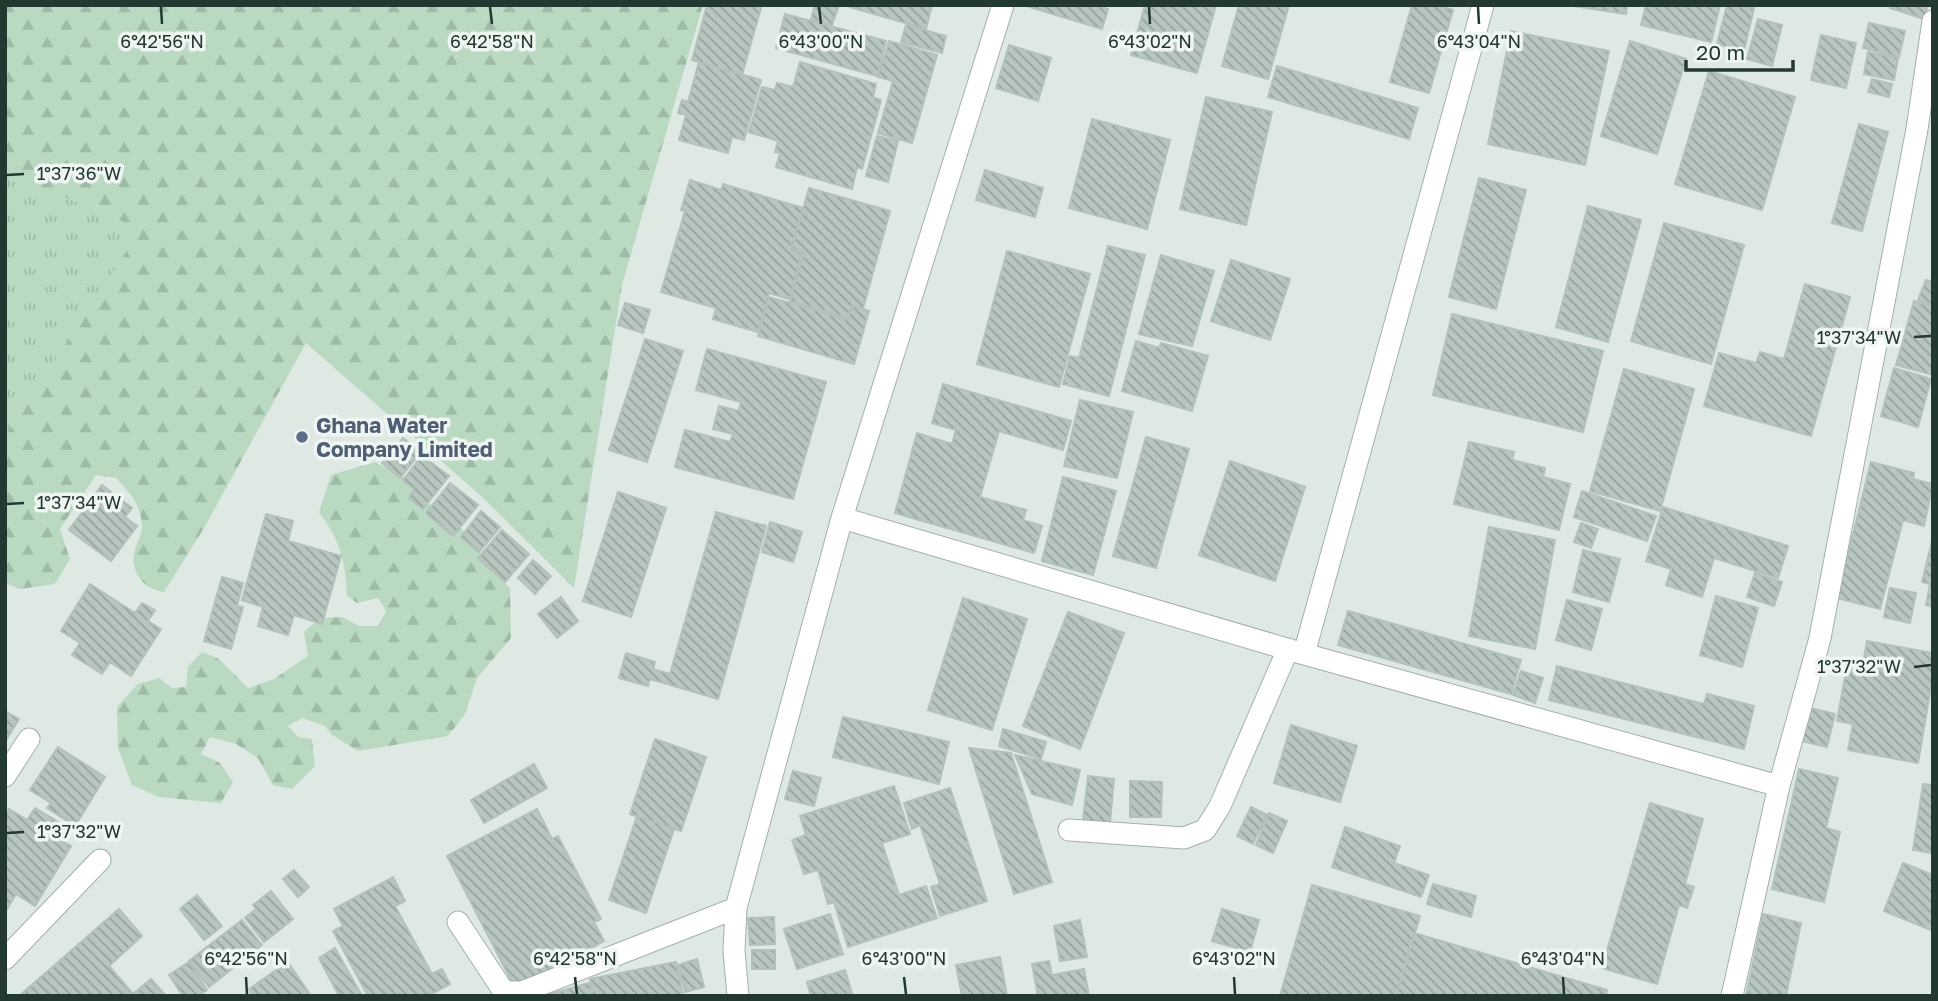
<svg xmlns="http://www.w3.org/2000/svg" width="1938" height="1001" viewBox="0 0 1938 1001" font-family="'Golos Text',sans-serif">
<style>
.grass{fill:url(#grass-tufts)}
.forest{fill:url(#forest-firs)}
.building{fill:url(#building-back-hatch);stroke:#b2c2bb;stroke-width:2}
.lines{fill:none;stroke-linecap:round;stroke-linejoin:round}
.service-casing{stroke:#a3b0ab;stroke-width:23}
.service{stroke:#fff;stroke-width:21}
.ticks{fill:none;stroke:#223831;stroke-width:2.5}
.service-dot{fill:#5c6f8a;stroke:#eff6f2;stroke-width:2.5}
.labels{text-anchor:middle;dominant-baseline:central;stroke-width:7;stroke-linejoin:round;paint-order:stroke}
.service-label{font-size:21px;font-weight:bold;fill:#4e5e75;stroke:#eff6f2;text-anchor:start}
.ticks-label{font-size:18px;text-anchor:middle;fill:#223831;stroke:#eff6f2;stroke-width:7;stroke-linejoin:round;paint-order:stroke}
</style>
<defs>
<pattern id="grass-tufts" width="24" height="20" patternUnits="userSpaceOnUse" patternTransform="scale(1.75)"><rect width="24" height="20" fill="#b9d9c1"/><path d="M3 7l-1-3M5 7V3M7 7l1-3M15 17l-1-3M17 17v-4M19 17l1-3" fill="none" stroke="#9fbba6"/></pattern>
<pattern id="forest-firs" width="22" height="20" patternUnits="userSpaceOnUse" patternTransform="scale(1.75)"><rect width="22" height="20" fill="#b9d9c1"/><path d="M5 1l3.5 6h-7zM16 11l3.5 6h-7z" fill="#9fbba6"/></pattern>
<pattern id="building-back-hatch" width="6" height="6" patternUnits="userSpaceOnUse" patternTransform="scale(1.75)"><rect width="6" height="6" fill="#b8c6c0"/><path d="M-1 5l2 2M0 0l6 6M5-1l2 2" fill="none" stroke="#95a29d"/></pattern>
</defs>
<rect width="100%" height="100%" fill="#dfe9e4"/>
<path class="grass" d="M5,172L142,229L5,436Z"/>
<path class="forest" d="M5,5H703L622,285L574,588L480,495L306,343L204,528L164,592C146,590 131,575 134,555C135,545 143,534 142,524C140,503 129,492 116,478L96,475L60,529L70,559L55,584L20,589L5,583V436L141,229L5,172Z
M375,462L403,477L421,502L449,509L473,546L510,589L511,638L477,678L465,714L448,736L358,751L332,735L325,726L302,718L288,726L298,737L312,739L315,766L292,789L273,785L258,758L236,744L210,737L201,754L220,763L233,782L221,803L159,797L132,785L118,748L117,707L138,684L159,678L172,688L186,687L188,667L202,652L219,659L248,688L274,679L308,656L304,632L320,618L342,617L359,626H378L386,611L378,598L357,603L347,596C345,558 341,543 319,512L331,475Z"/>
<path class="building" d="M707,5H751L761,8L742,75L692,60Z
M815,5H839L832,25L811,19Z
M851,5H932L926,29L850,7Z
M1023,5H1097L1108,9L1102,29Z
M1145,5H1216L1197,73L1131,55Z
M1239,5H1289L1268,79L1222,66Z
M1412,5H1437L1453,10L1429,93L1390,82Z
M1567,5H1627L1626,14Z
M1646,5H1720L1711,42L1641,25Z
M1727,5L1754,8L1744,51L1717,44Z
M1891,5H1928L1924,19L1890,8Z
M785,14L886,41L877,76L776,48Z
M1758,19L1782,25L1772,66L1747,59Z
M1869,23L1905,31L1899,57L1863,48Z
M906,25L946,36L942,53L901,42Z
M1511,31L1609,51L1585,165L1488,144Z
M1821,35L1856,43L1846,88L1811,80Z
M889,41L937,55L912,143L878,133L893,81L878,77Z
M1630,41L1686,59L1657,154L1601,136Z
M1009,45L1051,58L1038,101L996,88Z
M1868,52L1898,58L1894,80L1864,74Z
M699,62L761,80L744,140L732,137L728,153L679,140L686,115L678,113L682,100L688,102Z
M800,62L876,84L873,97L881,100L862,169L857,167L852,189L776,167L780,153L775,152L778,141L749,132L762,87L775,90L777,83L793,87Z
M1277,66L1418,108L1409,139L1268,97Z
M1709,71L1795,97L1762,210L1675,184Z
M1872,79L1892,84L1889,97L1868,92Z
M1206,97L1272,112L1246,225L1180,209Z
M1092,119L1170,140L1147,229L1069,208Z
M1859,124L1888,132L1862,231L1832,223Z
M877,136L898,141L888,182L866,176Z
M985,170L1043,188L1035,217L976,200Z
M1479,178L1526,190L1496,309L1449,297Z
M690,180L721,190L723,184L803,208L790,250L802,253L789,299L769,293L758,332L713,319L716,308L661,292L685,211L681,210Z
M809,188L890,211L863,309L852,305L848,318L790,301L804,253L792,249Z
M1588,206L1641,220L1608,342L1556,327Z
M1664,223L1744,245L1711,364L1631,341Z
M1108,246L1145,255L1109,396L1063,384L1070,356L1079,358Z
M1007,251L1090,274L1059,387L977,364Z
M1161,255L1214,271L1192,346L1139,334Z
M1231,260L1290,279L1270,340L1211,321Z
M1926,280L1933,282V305L1918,300Z
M1805,284L1850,297L1811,436L1704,406L1719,353L1756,363L1760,352L1784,359Z
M769,297L848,320L852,306L869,311L854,364L758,336Z
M1914,301L1933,307V375L1896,365Z
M625,303L650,310L643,333L618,325Z
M1452,314L1603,351L1583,432L1433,395Z
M645,339L683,351L647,462L609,450Z
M1136,341L1159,348L1161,343L1208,356L1192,411L1122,391Z
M707,349L826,382L793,499L675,467L685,430L730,442L733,434L713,429L719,406L739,411L741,402L696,390Z
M1894,368L1931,379L1918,427L1881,416Z
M1624,369L1694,389L1660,511L1590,491Z
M943,384L1071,421L1063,450L999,431L980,497L1026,510L1023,520L1042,526L1034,553L895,513L917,433L952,444L956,430L932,423Z
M1080,400L1133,412L1117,478L1064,466Z
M1146,437L1189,449L1156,568L1113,556Z
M403,438L421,452L400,478L382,463Z
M1469,442L1514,452L1512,460L1545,468L1543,477L1570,484L1559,530L1454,504Z
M422,456L449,476L423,509L409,498L414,489L403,480Z
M1230,461L1305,487L1275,581L1199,555Z
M1871,462L1914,473L1913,479L1933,484L1924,526L1903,520L1880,609L1837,598Z
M1063,477L1116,491L1093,575L1042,561Z
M450,483L478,505L453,536L426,513Z
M102,485L132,508L125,517L137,526L111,561L69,530Z
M1582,491L1656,516L1647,541L1574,517Z
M618,492L666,508L631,617L583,601Z
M1663,507L1788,546L1778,578L1714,558L1702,597L1666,585L1671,569L1646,561Z
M481,511L500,527L479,552L461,537Z
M716,512L766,526L718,699L650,679L648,686L619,678L626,653L655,662L653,669L670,674Z
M266,514L293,521L288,541L341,556L322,624L294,615L288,635L258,626L263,607L242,600Z
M770,522L802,532L793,562L762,552Z
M1581,523L1598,529L1591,548L1574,542Z
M1489,527L1555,540L1535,649L1469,636Z
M502,530L529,554L505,582L478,558Z
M1933,537V607L1926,605L1930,584L1922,582Z
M1583,550L1620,559L1609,602L1573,592Z
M533,560L551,576L535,594L518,578Z
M1755,573L1782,582L1774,606L1747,597Z
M222,577L243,583L237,606L243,607L231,649L204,641Z
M90,584L135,613L142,603L155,610L148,621L161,629L131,676L110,662L102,674L72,655L80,643L61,631Z
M1890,588L1916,593L1910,623L1884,617Z
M1716,596L1758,608L1742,667L1700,655Z
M561,597L578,621L557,638L538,614Z
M963,598L1027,619L992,730L928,710Z
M1567,600L1602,609L1591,650L1556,640Z
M1348,611L1521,660L1511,694L1338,645Z
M1068,612L1124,633L1080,749L1023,726Z
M1867,641L1933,653V675L1918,763L1848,750L1853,724L1837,721L1848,660L1863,663Z
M1557,666L1704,704L1707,694L1754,706L1744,749L1549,700Z
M1521,671L1543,678L1535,703L1513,695Z
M1810,708L1835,714L1827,747L1802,741Z
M5,711L19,719L5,742Z
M843,717L949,742L939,784L833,757Z
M1291,725L1357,746L1340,802L1274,783Z
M1003,729L1046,742L1041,759L999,746Z
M655,739L706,757L681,831L630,814Z
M58,747L105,777L75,826L47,808L51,803L30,790Z
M969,748L1011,753L1052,882L1014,894Z
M1015,755L1080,770L1072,805L1032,794Z
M534,764L547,788L484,823L471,800Z
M1799,769L1838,778L1826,828L1840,832L1824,902L1772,889Z
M793,771L821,778L814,806L785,799Z
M1088,776L1114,779L1110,823L1083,820Z
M1130,781L1162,782L1161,817H1130Z
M1923,784L1933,785V853L1913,850Z
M894,786L910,834L882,843L899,895L926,886L937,918L848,947L834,902L828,904L818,870L804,874L792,840L806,835L800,816Z
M950,788L987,901L940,916L931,887L940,884L920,825L912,829L904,803Z
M1650,803L1703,819L1685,884L1694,887L1687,908L1679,905L1657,984L1602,968Z
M1251,807L1267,815L1253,844L1237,836Z
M35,808L62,824L55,837L71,846L35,906L16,894L6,911L5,816L9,809L27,820Z
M537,809L552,839L558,836L601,919L594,922L604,941L515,988L447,856Z
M1269,813L1287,821L1273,853L1256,845Z
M637,816L674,829L646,913L609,900Z
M1345,827L1400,846L1394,863L1429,875L1421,897L1332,867Z
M1903,863L1933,875V931L1884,911Z
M294,870L309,887L298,897L283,879Z
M393,877L405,901L395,906L432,974L442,969L450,984L428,996H368L333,931L343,926L334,909Z
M1433,884L1476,896L1471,917L1427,904Z
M1312,885L1420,916L1396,996H1280Z
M271,891L293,919L264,942L245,918L256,909L253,905Z
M197,895L222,926L204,940L180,909Z
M119,909L142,936L109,966L133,994L151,979L166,996H19Z
M1222,909L1259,920L1250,952L1212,941Z
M830,914L843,954L797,969L784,929Z
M1763,914L1801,923L1786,996H1746Z
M774,917L775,944L750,945L748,918Z
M242,920L262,945L209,987L189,961Z
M1080,920L1087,957L1060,961L1054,926Z
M1414,933L1607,990L1606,996H1396Z
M335,948L362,996H339L319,958Z
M752,950H775V969H752Z
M1000,957L1007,996H962L956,965Z
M697,959L704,987L685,992L678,965Z
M1049,961L1052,975L1084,969L1089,996H1038L1032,964Z
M189,962L207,990L198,996H183L169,975Z
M288,962L311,996H253L249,989Z
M676,962L683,996H593L590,979Z
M845,970L852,993L843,996H811L807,982Z
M589,983L592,996H550V994Z"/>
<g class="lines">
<defs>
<path id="service" d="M842,518L1304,654L1779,786
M1304,654L1483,5
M5,776L29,739
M1069,830L1184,838L1205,830L1220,806L1288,649
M458,922L504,992H522L736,908
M5,959L100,860
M738,996L734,951L736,908L842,518L1003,5
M1732,996L1779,786L1820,638L1917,129L1933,21"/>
</defs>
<use href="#service" class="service-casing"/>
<use href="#service" class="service"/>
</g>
<path class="ticks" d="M161,7L162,24M490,7L492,24M819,7L821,24M1149,7L1150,24M1478,7L1479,24M7,175L24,174M1914,337L1931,336M7,504L24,503M1914,667L1931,665M7,833L24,832M246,977L247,994M575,977L577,994M904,977L906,994M1234,977L1235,994M1563,977L1564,994"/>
<circle class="service-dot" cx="302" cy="437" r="7"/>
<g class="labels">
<g class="service-label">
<text x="316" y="425">Ghana Water<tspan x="316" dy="24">Company Limited</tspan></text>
</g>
</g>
<g class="ticks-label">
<text x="162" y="48">6°42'56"N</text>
<text x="492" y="48">6°42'58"N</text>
<text x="821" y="48">6°43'00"N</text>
<text x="1150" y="48">6°43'02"N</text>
<text x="1479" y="48">6°43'04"N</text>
<text x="79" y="180">1°37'36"W</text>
<text x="1859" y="344">1°37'34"W</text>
<text x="79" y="509">1°37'34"W</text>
<text x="1859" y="673">1°37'32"W</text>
<text x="79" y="838">1°37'32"W</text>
<text x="246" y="965">6°42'56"N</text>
<text x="575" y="965">6°42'58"N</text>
<text x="904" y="965">6°43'00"N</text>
<text x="1234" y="965">6°43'02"N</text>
<text x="1563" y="965">6°43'04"N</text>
</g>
<rect width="1938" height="1001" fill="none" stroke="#223831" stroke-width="14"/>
<path d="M1686 60v10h107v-10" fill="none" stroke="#223831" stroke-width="3.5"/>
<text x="1696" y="60" font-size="21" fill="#223831" stroke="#eff6f2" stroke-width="5" paint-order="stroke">20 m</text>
</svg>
